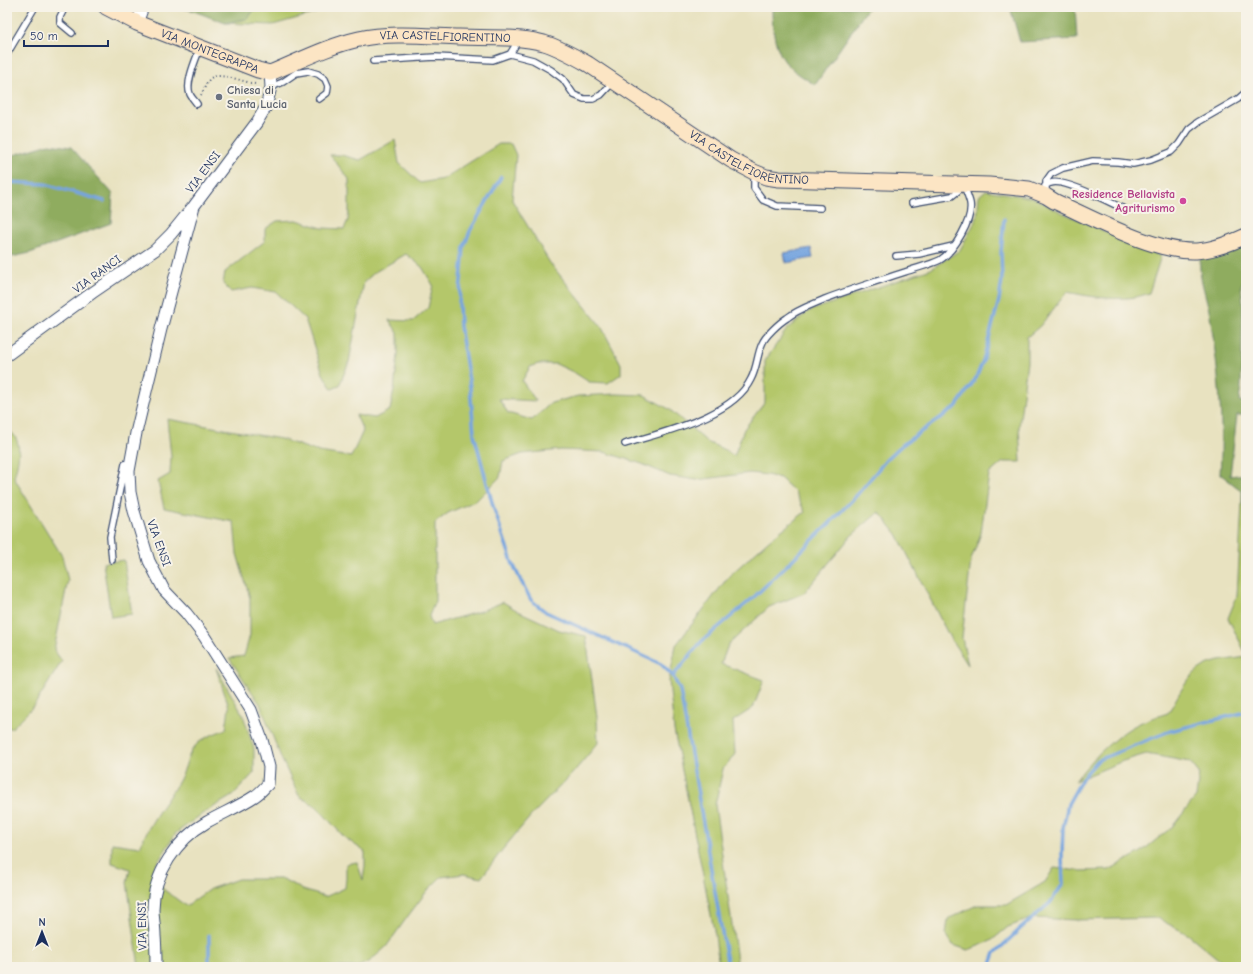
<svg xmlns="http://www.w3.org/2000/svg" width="1253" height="974" viewBox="0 0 1253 974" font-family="'Comic Neue',sans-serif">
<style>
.green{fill:#b4c76a;stroke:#687b64}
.forest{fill:#8fac5e;stroke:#556e5e}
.water{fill:#76a4df;stroke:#486a9e}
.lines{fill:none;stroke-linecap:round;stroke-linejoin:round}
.stream{stroke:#76a4df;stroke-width:3.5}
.lane-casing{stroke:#3a4a6d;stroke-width:8}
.street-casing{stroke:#3a4a6d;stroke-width:13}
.secondary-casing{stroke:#3a4a6d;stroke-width:17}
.path{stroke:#3a4a6d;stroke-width:2;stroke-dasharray:1 3;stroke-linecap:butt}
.lane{stroke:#fff;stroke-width:5.5}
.street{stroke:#fff;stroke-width:11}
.secondary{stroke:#fce5c4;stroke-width:15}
.worship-dot{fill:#6b7280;stroke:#f7f3e8;stroke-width:1.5}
.hotel-dot{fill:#d1479c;stroke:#f7f3e8;stroke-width:1.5}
.labels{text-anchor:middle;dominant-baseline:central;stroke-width:4;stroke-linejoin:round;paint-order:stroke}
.street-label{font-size:12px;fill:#1b2f5e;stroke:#f7f3e8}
.worship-label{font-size:12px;font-weight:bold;fill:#5b616d;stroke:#f7f3e8;text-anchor:start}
.hotel-label{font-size:12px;font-weight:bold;fill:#b23c85;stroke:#f7f3e8;text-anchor:end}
</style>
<rect width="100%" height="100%" fill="#f7f3e8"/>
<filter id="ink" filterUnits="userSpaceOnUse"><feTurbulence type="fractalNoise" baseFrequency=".025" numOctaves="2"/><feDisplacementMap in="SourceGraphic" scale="8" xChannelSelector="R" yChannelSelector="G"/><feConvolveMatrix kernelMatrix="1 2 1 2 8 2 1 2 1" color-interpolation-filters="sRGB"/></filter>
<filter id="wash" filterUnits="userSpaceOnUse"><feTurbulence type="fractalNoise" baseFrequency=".012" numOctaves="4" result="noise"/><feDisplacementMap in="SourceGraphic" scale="16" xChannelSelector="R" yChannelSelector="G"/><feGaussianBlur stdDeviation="0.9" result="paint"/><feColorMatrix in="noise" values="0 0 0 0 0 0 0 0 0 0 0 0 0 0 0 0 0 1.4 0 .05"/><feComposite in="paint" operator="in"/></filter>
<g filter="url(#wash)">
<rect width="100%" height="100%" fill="#e8e2c0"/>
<path class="green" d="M257,7H316V13L273,25L225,23L247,19Z
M395,140L399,163L420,183L443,179L499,144H511L516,155L512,200L550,263L601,326L621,364V374L608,383L589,382L575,373L556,364H538L530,367L522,381L536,401L499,399L508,413L532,420L551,403L578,396L616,394L644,395L669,409L697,433L707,442L725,450L734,456L744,429L765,402V361L787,329L809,311L931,269L960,250L977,218L979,196L986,190L1034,198L1061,212L1161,256L1149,293C1125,303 1092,297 1067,292L1040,326L1027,337V362L1019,427L1021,462H1003L989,474L981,533L971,560L962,638L968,665L950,638L897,534L879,512L851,536L804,593L769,607L728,645L721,664L764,680L753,708L733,721L735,754L723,769L715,805L736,953L737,967H719L715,935L674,730L669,681L676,645L729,576L769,540L805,512L795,492L780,478L767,475L750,473L697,480L670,476L642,464L604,452L561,450L522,454L503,461L500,477L477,500L448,513L435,523V601L429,616L432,625L481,611L503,602L518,611L559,630L586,636L597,717L598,743L572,774L530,817L503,849L481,878L464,874L441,877L427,891L408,916L386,947L369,962L357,967H139L127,882L130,869L112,863V843L140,847C149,823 165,803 179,781C185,772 186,759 192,750C200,738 214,734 226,729L229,707L216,668L243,715L254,749V773L232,796L202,814L176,833L153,870L163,889L186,906L210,889L238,879H283L303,890L325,897L345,888L346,878V864L357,862L363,880L365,866V852L344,837L317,807L299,796L282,760L260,704L229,658L244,656L250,635V598L237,554L234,522L164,508L158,481L170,474L171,456L167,419L281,439L319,452L351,457L363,431L356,415L375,418L390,410L394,390L398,355V333L389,320L413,321L428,308L433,285L422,267L406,254L375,272L364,282L349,362L339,386L332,389L323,374L305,319L276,292L252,288L231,292L223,284L225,272L265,241V229L277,221L297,220L322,228L344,229L348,220L349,210V179L330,155H341L360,160Z
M7,429C25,440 18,461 14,478L62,556L68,580L54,650L62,661L34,706L12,728H7Z
M1242,503H1246V654L1228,618L1237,596Z
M124,560L132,614L111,617L103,563Z
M1246,657V967H1228L1189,935L1157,918L1076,920L1032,918L1008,927L991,941L968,950L953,945L946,934L948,919L977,905H1006L1045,882L1054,868L1079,871L1109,870L1141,852L1172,827L1196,797L1199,773L1190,762L1146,754L1123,761L1075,781C1090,761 1118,732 1142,722C1150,718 1159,716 1168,713C1180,694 1187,673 1209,664C1219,660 1235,659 1246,657Z"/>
<path class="forest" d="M174,7H257L247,19L225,23L191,10Z
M772,7H871L868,8L815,85C808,80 799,75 792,69C774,54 772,28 772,7Z
M1010,7H1075L1077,39L1020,42Z
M49,144L71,147L113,194L111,223L30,253L7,258V157Z
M1246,240V277L1241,285L1243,302L1241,387L1239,401L1246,402V415H1237L1230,476L1246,474V503H1242V491L1220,474C1224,422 1218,368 1210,316C1207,297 1198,277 1200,259L1204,255Z"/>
<path class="water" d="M811,248L813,258L786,263L784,253Z"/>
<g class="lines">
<path class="stream" d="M501,177L470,231L464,247L459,303L460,326L470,387L474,434L493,506L512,562L521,581L531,600L546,612L661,664L673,676L680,690L728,967
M7,182L45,184L104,201
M673,676L702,641L753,598L829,524L857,495L886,460L902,445L956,407L976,378L983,361L999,300L1002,280L1001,252L1004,219
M209,935V967
M990,967L995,953L1019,930L1050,903L1063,884L1062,854L1063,828L1068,804L1083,777L1098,760L1170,731L1246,712"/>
</g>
</g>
<g filter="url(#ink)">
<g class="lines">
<defs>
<path id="lane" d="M65,7L60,17V23L72,33
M7,54L35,7
M510,54L533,60L551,70L563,79L574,95L584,99H593L601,95L613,82
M373,61L435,57L493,60L510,54L515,46V39
M271,87L283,82L296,73L308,71L318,74L325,79L328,86L327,93L319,99
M197,104C195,101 191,97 190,94C185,83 196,59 200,48
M754,174V188L763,200L777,206L820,208
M1045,186C1047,185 1049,183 1051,183C1063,178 1109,202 1122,208
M1046,195V181L1051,174L1063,168L1093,161L1118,162L1133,164L1151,160L1171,152L1179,144L1189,129L1198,122L1238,99L1246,92
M912,203L952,196L958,191L962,186
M896,256L919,254L953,246
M625,444C662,432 733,417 751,379C757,368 757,355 762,344C765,336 779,323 787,318C798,309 812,305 825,299C851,289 878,281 905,272C916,268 930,265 940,260C954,251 973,220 970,203C969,198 966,191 964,186
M112,560L110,537L125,464"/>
<path id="street" d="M137,23L143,7
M7,355L92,293L155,250L171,234L192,208
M156,967C156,957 156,947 155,936C155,927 153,918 153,909C153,874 177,839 207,822C223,813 240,806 255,796C260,793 264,788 268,784L269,767L262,740L251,710L204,636L186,613L164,590L149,561L134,511L130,492L129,471L136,433L161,329L194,206L257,122L266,107L271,87L270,73"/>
<g id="secondary">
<path id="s1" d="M106,7L137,23L258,70L270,73C299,61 328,46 359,39C390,32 427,36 459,37C487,38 517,36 544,43C560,48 574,56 588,64L731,160L754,172L766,177L779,179L989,185L1029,189L1046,196L1054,201C1092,218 1155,253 1196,251C1212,250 1231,243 1246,236"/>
</g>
</defs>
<use href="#lane" class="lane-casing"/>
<use href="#street" class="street-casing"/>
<use href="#secondary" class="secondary-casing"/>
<path class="path" d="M201,95C204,90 206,82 211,78C219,72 245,82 255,84"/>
<use href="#lane" class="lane"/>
<use href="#street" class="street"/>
<use href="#secondary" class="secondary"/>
</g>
</g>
<circle class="worship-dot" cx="219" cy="97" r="4"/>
<circle class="hotel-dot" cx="1183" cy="201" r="4"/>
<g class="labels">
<g class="street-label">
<text stroke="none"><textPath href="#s1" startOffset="359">VIA CASTELFIORENTINO</textPath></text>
<text stroke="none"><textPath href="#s1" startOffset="113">VIA MONTEGRAPPA</textPath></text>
<text stroke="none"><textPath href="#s1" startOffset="696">VIA CASTELFIORENTINO</textPath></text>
<text transform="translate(203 172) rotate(-53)">VIA ENSI</text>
<text transform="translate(97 274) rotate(-36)">VIA RANCI</text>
<text transform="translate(159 543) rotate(70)">VIA ENSI</text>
<text transform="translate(142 926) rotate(-91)">VIA ENSI</text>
</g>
<g class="worship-label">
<text x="227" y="90">Chiesa di<tspan x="227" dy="14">Santa Lucia</tspan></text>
</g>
<g class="hotel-label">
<text x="1175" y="194">Residence Bellavista<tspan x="1175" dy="14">Agriturismo</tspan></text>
</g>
</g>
<rect width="1253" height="974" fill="none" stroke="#f7f3e8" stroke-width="24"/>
<g transform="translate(42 932)" stroke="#f7f3e8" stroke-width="3" paint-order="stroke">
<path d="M0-3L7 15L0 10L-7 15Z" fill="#1b2f5e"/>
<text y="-6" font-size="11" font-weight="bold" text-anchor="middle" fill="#1b2f5e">N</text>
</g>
<path d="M24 40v6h84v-6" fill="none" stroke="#1b2f5e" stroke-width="2"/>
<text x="30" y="40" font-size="12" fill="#1b2f5e" stroke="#f7f3e8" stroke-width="3" paint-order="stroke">50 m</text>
</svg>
